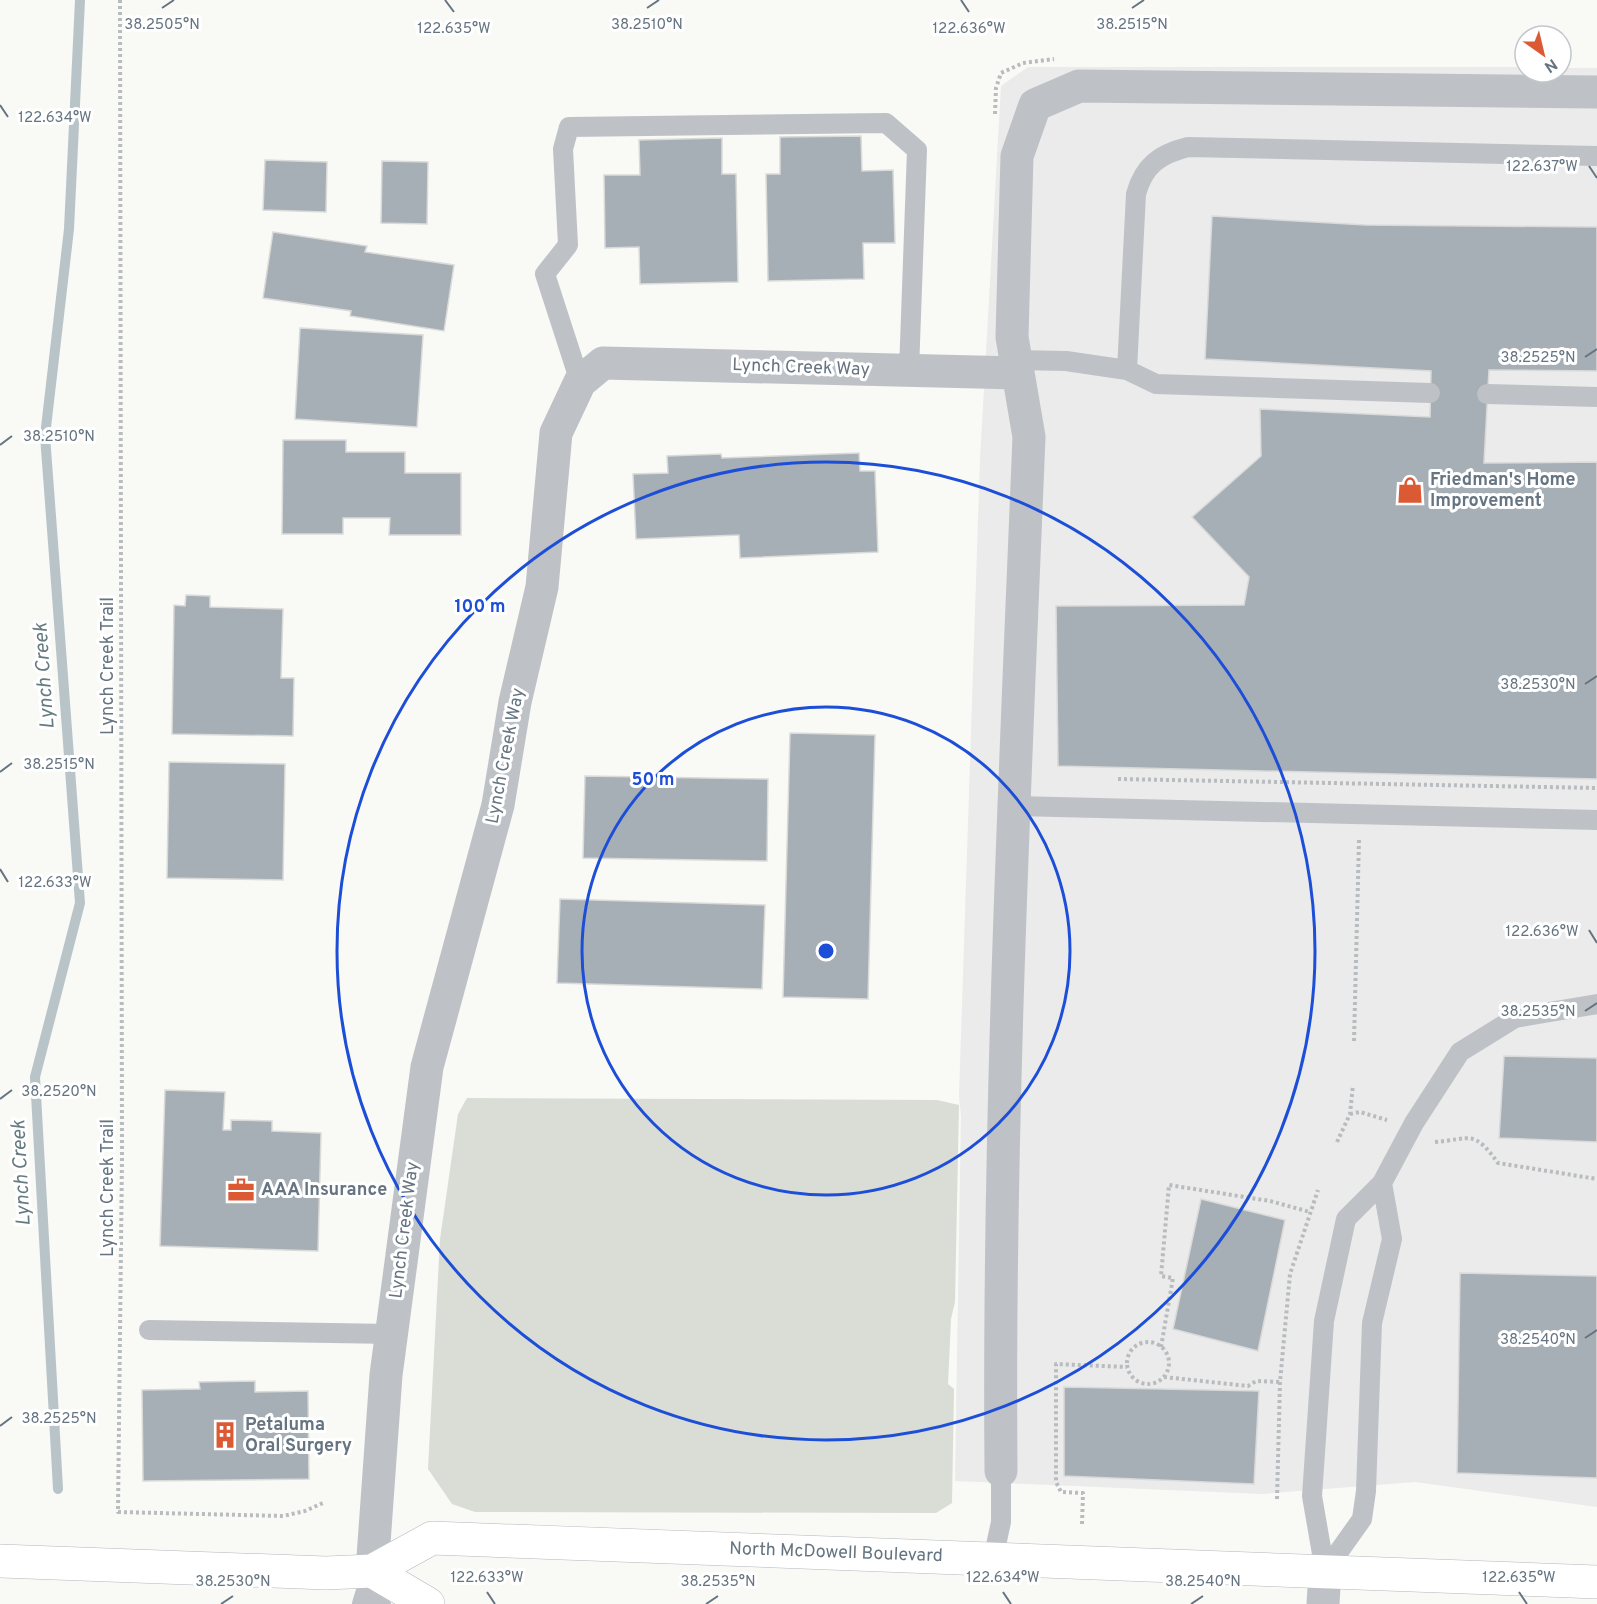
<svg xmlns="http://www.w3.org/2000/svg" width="1597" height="1604" viewBox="0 0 1597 1604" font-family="Overpass,sans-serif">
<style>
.built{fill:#eaebea}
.green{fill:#d9ddd6}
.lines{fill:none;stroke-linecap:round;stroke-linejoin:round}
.stream{stroke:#b8c4c8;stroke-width:10}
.building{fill:#a7afb6;stroke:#dadad9;stroke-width:1.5}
.secondary-casing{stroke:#b3b8bd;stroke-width:34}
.path{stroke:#b9bcbf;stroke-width:4;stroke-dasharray:3 3;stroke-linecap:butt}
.service{stroke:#bec2c6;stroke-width:20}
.minor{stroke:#bec2c6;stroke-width:33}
.secondary{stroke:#fff;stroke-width:33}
.ticks{fill:none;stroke:#657480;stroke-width:2}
.ring{fill:none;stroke:#1d4ed8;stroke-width:3}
.labels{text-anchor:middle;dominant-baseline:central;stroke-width:6;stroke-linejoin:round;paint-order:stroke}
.street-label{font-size:18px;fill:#657480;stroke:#fff}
.poi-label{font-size:18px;font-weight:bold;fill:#657480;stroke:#fff;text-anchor:start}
.water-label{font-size:20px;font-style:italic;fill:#657a81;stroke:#fff}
.ticks-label{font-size:15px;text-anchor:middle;fill:#657480;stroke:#fff;stroke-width:6;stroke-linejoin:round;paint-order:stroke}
.centre{fill:#1d4ed8;stroke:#fff;stroke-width:3}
.ring-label{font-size:18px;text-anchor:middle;font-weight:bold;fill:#1d4ed8;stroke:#fff;stroke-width:6;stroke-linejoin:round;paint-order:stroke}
</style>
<rect width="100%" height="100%" fill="#f9f9f6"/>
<path class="built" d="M1028,67H1525V72H1561V68H1597V1507L1415,1482L1262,1494L955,1481L961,1116L959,1096L980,460L1001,86Z"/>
<path class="green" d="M467,1098L937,1100L959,1105L955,1302L951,1319L948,1384L954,1389L952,1503L936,1513L475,1512L452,1504L428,1469L440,1239L458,1114Z"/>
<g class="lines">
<path class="stream" d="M58,1489L35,1077L80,903L45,436L69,229L80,0"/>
</g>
<path class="building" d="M861,136L862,171L893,170L895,243H863L864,279L768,281L766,174H780V137Z
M722,138V174H736L738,282L640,284L639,247L605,248L604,175H640L639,140Z
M265,160L327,162L326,212L263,210Z
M382,161L428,162L427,224L381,223Z
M1212,216L1366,225L1597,227V371L1489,370L1484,463L1597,462V779L1058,766L1056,606L1244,605L1249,577L1192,517L1261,456L1260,409L1430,417L1431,371L1205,359Z
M273,232L367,246L365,252L454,265L444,331L350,316L351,311L263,298Z
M300,328L423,335L417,427L295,419Z
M283,440H346V452H405V473H461V535H389L390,518H343V534H282Z
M859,453L860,471H875L878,552L740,558L739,535L636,539L633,474L668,473L667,456L721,454L722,458Z
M186,595L210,596V607L283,609L281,678H294L293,736L172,734L174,605L185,606Z
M790,733L875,735L868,999L783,997Z
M169,762L285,764L283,880L167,878Z
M585,776L768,779L767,861L583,858Z
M560,899L765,905L762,989L557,983Z
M1504,1056L1597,1058V1142L1499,1138Z
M165,1090L225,1092L223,1130H231V1120L272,1121V1131L321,1133L318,1251L160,1246Z
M1201,1199L1285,1220L1258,1351L1173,1329Z
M1460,1273L1597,1276V1478L1457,1473Z
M255,1381V1392L308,1391L309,1479L143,1481L142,1390L200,1389L199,1382Z
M1064,1387L1259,1391L1254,1484L1064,1476Z"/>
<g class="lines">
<defs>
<path id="secondary" d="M0,1561L326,1573L372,1571L432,1538L1597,1582
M372,1571L428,1604"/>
</defs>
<use href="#secondary" class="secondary-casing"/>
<path class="path" d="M120,0L122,1157L118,1512L283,1516L305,1511L325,1502
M995,114L996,88L1001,73L1023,63L1054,59
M1118,779L1597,788
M1354,1041L1359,840
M1350,1114L1360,1112L1387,1120
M1337,1142L1350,1114L1353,1085
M1435,1142C1472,1139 1473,1129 1498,1163L1597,1179
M1127 1363a21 21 0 1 1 42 0a21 21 0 1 1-42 0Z
M1161,1347L1173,1278L1161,1276L1169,1185L1270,1201L1310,1212
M1164,1377L1248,1386L1256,1381L1280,1382
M1277,1499L1280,1382L1290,1274L1318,1190
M1082,1524L1083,1493L1061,1492L1056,1482V1364L1127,1367"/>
<path class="service" d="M1015,360L1066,361L1127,370L1156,384L1430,393
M1127,370L1136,194C1144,165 1160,154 1188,147L1597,156
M580,382L545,274L568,245L563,149L569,127L886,123L917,150L909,371
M1487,394L1597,397
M1016,806L1597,820
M149,1330L392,1334
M993,1559L1001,1522V1471
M1325,1571L1312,1496L1324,1321L1346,1219L1382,1183L1414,1123L1460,1052L1515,1018L1597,1004
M1325,1571L1362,1519L1366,1491L1372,1323L1392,1239L1382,1183
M372,1572L381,1604
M362,1604L372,1571"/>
<path class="minor" d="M1001,1471C998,1126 1015,781 1029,437L1012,337L1017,156L1035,105L1079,86L1597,92
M372,1571L386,1375L427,1067L498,805L515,702L542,587L556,433L580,382L603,363L1018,373
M1323,1604L1325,1571"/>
<use href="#secondary" class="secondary"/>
</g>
<path class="ticks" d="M445,0L454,12M961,0L969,12M162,8L174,0M647,8L659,0M1132,8L1144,0M0,105L8,117M1589,166L1597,178M1585,357L1597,349M0,445L12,436M1585,684L1597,676M0,772L12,763M0,869L8,882M1589,930L1597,943M1585,1011L1597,1003M0,1099L12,1090M1585,1338L1597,1330M0,1426L12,1417M487,1592L495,1604M1003,1592L1011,1604M1519,1592L1527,1604M221,1604L233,1596M706,1604L718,1596M1191,1604L1203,1596"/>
<g class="ring">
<circle cx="826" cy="951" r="244"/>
<circle cx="826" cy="951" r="489"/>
</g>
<defs>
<symbol id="shop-bare" viewBox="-9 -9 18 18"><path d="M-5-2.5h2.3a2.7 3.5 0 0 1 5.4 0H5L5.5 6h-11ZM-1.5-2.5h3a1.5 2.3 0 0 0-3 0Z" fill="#db5a34" stroke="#fff" stroke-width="2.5" paint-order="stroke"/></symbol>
<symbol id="office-bare" viewBox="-9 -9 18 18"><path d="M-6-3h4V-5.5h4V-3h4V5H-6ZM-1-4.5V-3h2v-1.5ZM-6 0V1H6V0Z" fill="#db5a34" stroke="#fff" stroke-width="2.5" paint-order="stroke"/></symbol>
<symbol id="building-bare" viewBox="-9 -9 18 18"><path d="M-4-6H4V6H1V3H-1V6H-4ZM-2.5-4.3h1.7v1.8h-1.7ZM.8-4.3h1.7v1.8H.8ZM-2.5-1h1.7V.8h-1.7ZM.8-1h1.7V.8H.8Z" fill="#db5a34" stroke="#fff" stroke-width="2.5" paint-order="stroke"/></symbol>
</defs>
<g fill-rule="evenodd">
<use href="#shop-bare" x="1391" y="471" width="38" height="38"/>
<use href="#office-bare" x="222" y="1171" width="38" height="38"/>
<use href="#building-bare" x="206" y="1416" width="38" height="38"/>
</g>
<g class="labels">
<g class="street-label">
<text transform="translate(801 368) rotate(2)">Lynch Creek Way</text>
<text transform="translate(108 666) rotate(-90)">Lynch Creek Trail</text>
<text transform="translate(506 756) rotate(-79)">Lynch Creek Way</text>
<text transform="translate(108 1188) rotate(-90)">Lynch Creek Trail</text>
<text transform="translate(405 1230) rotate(-83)">Lynch Creek Way</text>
<text transform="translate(836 1553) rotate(2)">North McDowell Boulevard</text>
</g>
<g class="poi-label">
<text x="1430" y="480">Friedman's Home<tspan x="1430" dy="21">Improvement</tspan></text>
<text x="261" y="1190">AAA Insurance</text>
<text x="245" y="1425">Petaluma<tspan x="245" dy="21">Oral Surgery</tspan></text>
</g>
<g class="water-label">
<text transform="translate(45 676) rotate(-94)">Lynch Creek</text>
<text transform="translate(22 1173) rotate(-93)">Lynch Creek</text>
</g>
</g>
<g class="ticks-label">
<text x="162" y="29">38.2505°N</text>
<text x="647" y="29">38.2510°N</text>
<text x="1132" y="29">38.2515°N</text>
<text x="454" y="33">122.635°W</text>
<text x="969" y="33">122.636°W</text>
<text x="55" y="122">122.634°W</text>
<text x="1542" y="171">122.637°W</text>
<text x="1538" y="362">38.2525°N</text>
<text x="59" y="441">38.2510°N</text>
<text x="1538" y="689">38.2530°N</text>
<text x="59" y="769">38.2515°N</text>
<text x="55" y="887">122.633°W</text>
<text x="1542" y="936">122.636°W</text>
<text x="1538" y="1016">38.2535°N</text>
<text x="59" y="1096">38.2520°N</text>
<text x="1538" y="1344">38.2540°N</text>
<text x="59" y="1423">38.2525°N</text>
<text x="487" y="1582">122.633°W</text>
<text x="1003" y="1582">122.634°W</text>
<text x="1519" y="1582">122.635°W</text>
<text x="233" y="1586">38.2530°N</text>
<text x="718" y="1586">38.2535°N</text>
<text x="1203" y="1586">38.2540°N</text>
</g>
<circle cx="826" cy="951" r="9" class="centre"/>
<g class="ring-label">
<text x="480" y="612">100 m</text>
<text x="653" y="785">50 m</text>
</g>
<g transform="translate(1543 54) rotate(146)"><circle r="28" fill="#ffffff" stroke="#c1c7cc" stroke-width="1.5"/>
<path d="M0-4.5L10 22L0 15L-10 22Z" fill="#db5a34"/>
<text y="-9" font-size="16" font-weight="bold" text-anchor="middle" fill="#657480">N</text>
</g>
</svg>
